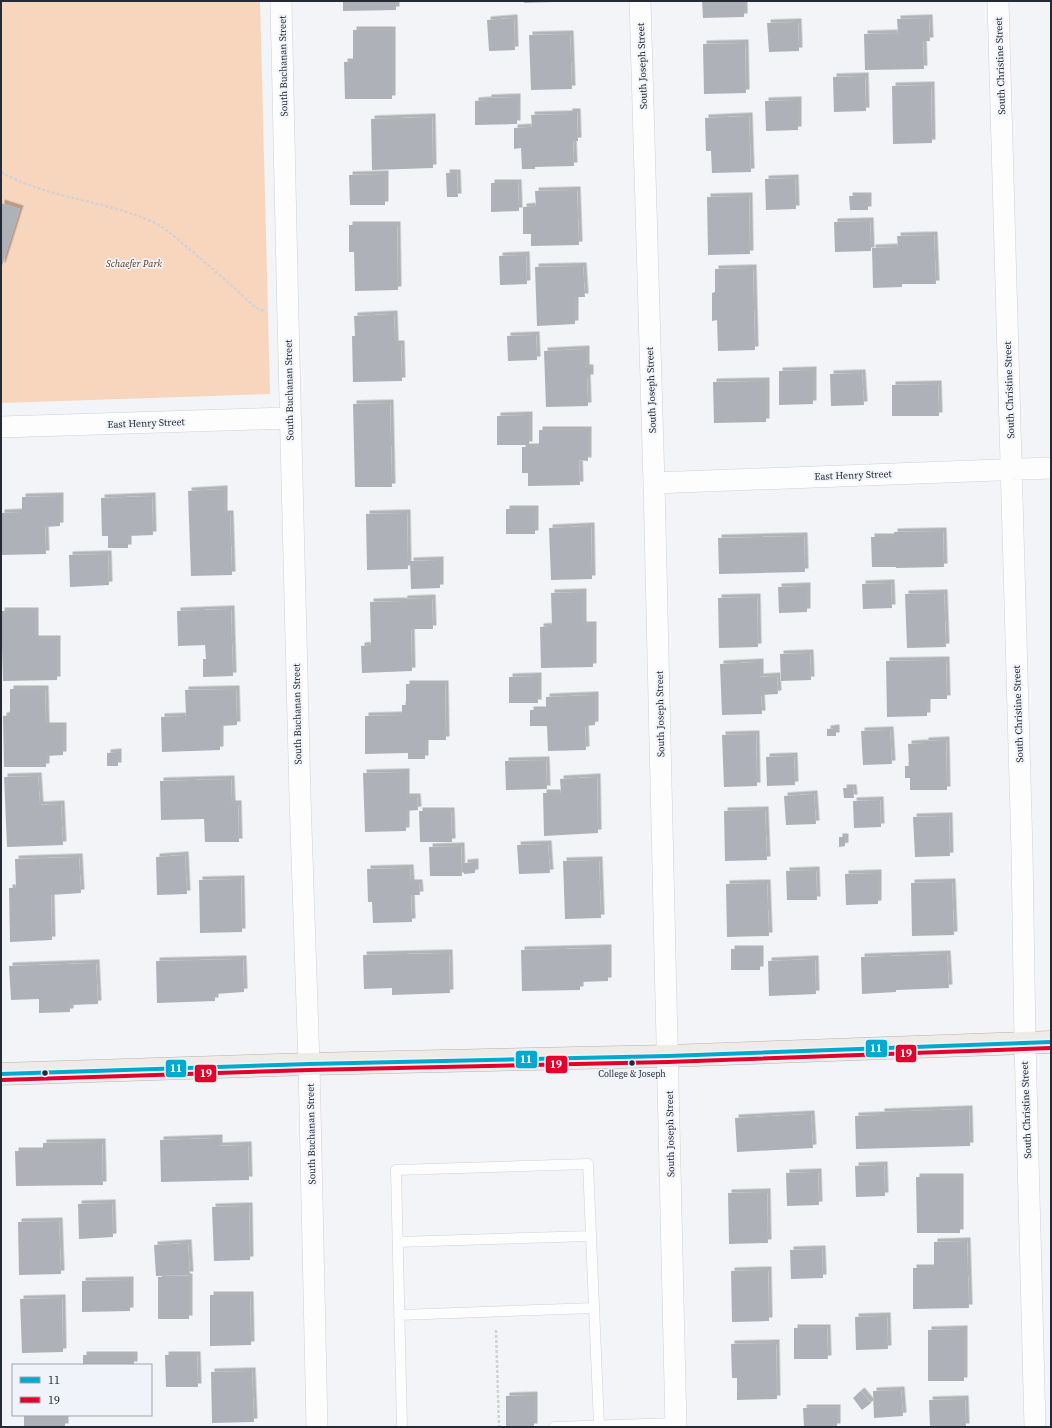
<svg xmlns="http://www.w3.org/2000/svg" width="1052" height="1428" viewBox="0 0 1052 1428" font-family="'Source Serif 4',serif">
<style>
.green{fill:#f8d5bd}
.building{fill:#aeb2b8;filter:url(#shadow)}
.lines{fill:none;stroke-linecap:round;stroke-linejoin:round}
.service-casing{stroke:#cdd1d8;stroke-width:11}
.minor-casing{stroke:#cdd1d8;stroke-width:22}
.primary-casing{stroke:#b9b1ad;stroke-width:23}
.path{stroke:#d1d2d4;stroke-width:2.5;stroke-dasharray:3 2;stroke-linecap:butt}
.service{stroke:#fdfdfe;stroke-width:10}
.minor{stroke:#fdfdfe;stroke-width:21}
.primary{stroke:#efebe8;stroke-width:22}
.bus-1-casing{stroke:#f0f3f9;stroke-width:7}
.bus-2-casing{stroke:#f0f3f9;stroke-width:7}
.bus-1{stroke:#00a9ce;stroke-width:4}
.bus-2{stroke:#e4002b;stroke-width:4}
.bus-dot{fill:#252b36;stroke:#f0f3f9;stroke-width:1.5}
.labels{text-anchor:middle;dominant-baseline:central;stroke-width:3.5;stroke-linejoin:round;paint-order:stroke}
.bus-label{font-size:9px;fill:#252b36;stroke:#f0f3f9}
.street-label{font-size:10px;fill:#252b36;stroke:#f0f3f9}
.park-label{font-size:10px;font-style:italic;fill:#673a18;stroke:#f0f3f9}
.line-badge{stroke:#f0f3f9;stroke-width:1.5}
.badge-label{font-size:11px;text-anchor:middle;font-weight:bold;fill:#fff}
</style>
<defs>
<filter id="shadow"><feDropShadow dx="3.5" dy="-3.5" stdDeviation="0" flood-color="#0004"/></filter>
</defs>
<rect width="100%" height="100%" fill="#f2f4f7"/>
<path class="green" d="M1,1H260L270,394L1,403Z"/>
<path class="building" d="M343,1H396V10L343,11Z
M524,1H554V2L524,3Z
M702,1H744V17L703,18Z
M514,18L515,50L489,51L487,20Z
M929,18L930,41H923L924,69L865,70L864,34L898,33L897,19Z
M798,22L799,51L769,52L767,23Z
M353,30H392V99H345L344,62H353Z
M570,34L572,89L531,90L529,35Z
M745,43L746,93L704,94L703,44Z
M865,76L866,111L834,112L833,77Z
M931,85L932,143L893,144L892,86Z
M517,97V124L475,125V101L488,100V98Z
M798,100V130L766,131L765,101Z
M569,112H577L578,141H573L574,166L535,167V169H522L521,148L514,149V128L532,127L531,115L569,114Z
M749,116L751,172L712,173L711,151H706L705,118Z
M432,117L433,168L372,170L371,119Z
M446,173H457L458,197H447Z
M385,174V205H350L349,175Z
M795,178L796,209L766,210L765,179Z
M491,183H518L519,211L491,212Z
M577,190L579,245L531,246V234H523V207L536,206L535,191Z
M749,196L750,254L708,255L707,197Z
M849,196H868V210H850Z
M1,203L20,209L2,266H1Z
M870,221L871,251L835,252L834,222Z
M349,225H397L398,290L355,291L354,252H349Z
M934,235L936,284H902V287L873,288L872,248L898,247L897,236Z
M526,255L527,284L500,285L499,256Z
M583,266L585,297H575V324L537,326L535,267Z
M753,268L755,350L718,351L717,320L712,321V293L715,292V269Z
M394,314L395,344H401L402,381L353,382L352,336H355L354,316Z
M536,335L537,360L508,361L507,336Z
M586,349V368H590V378H587L588,406L546,407L544,351Z
M813,370V404L779,405V371Z
M862,373L864,405L831,406L830,374Z
M766,381V422L714,423L713,382Z
M938,384L939,416H892V385Z
M390,403L392,487H355L353,404Z
M529,415V445H497V416Z
M539,430H588V461L579,460L580,485L528,486V473H522V447H539Z
M224,489V514H230L232,575L191,576L188,491Z
M60,496V526L45,527L46,554L1,555V513L22,512V497Z
M152,496L153,535L128,536V548H108V536H102L101,498Z
M506,509H535V534H506Z
M407,513L408,569L367,570L366,514Z
M591,526L592,579L551,580L549,528Z
M943,531L944,567L896,568V567H872L871,537H894V532Z
M804,536L805,572L719,574L718,538Z
M108,554L109,585L70,587L69,555Z
M440,560V588L411,589L410,561Z
M891,583L892,608L863,609L862,584Z
M807,586V612L779,613L778,587Z
M583,592V625H593V667L541,668L540,627L552,626L551,593Z
M944,593L946,647L907,648L905,594Z
M757,597L758,647L719,648L718,598Z
M432,598L433,629H411L412,671L362,673L361,646L371,645L370,602L404,601V599Z
M231,609L233,676L203,677V659H206L205,645L178,646L177,611Z
M1,611H35V639H57V680L3,681Z
M810,653L811,680L781,681L780,654Z
M946,660L947,699H927V716L887,717L886,661Z
M760,662V677L777,676L778,694L761,695L762,714L722,715L720,664Z
M538,676V703H509V677Z
M406,684H445L446,740H425V759H408V753L365,754V716L402,715V705H406Z
M10,689H45L46,726H63V755L46,756V767H4L3,716L10,715Z
M236,689L237,725L220,726V750L162,752L161,717L186,716L185,690Z
M595,695V725L585,726L586,750L548,751L547,726H530V710H546V697Z
M836,728V736H827V729Z
M890,730L892,764L863,765L861,731Z
M756,734L757,786L724,787L722,735Z
M946,740L947,790H910V778H905V766H909L908,744L925,743V741Z
M118,752V766H107V753Z
M794,756L795,785L767,786L766,757Z
M546,760L547,789L506,790L505,761Z
M406,772V797H417L418,810L406,811V831L365,832L363,773Z
M38,776L40,805L61,804L63,845L7,847L4,777Z
M597,777L598,833L544,836L543,793H561L560,779Z
M231,779L232,804H238L239,842H205L204,819L161,820L160,781Z
M843,788H853L854,798H844Z
M814,794L816,824L786,825L784,796Z
M880,800L881,827L854,828L853,801Z
M765,810L767,860L725,861L724,811Z
M419,811H451L452,842H420Z
M949,816L950,856L915,857L913,817Z
M839,837H845V846L839,847Z
M548,844L550,873L519,874L517,845Z
M461,846L462,876H430L429,847Z
M185,855L187,894L157,895L156,857Z
M79,857L81,893L51,895L52,940L10,942L9,888H16L15,859Z
M599,860L601,918L565,919L563,861Z
M475,862V873L464,874V863Z
M410,868L411,883H419L420,895H411L412,922L373,923L372,902H368L367,869Z
M816,870L817,900H787L786,871Z
M878,873V904L846,905L845,874Z
M241,879L242,932L200,933L199,880Z
M952,882L954,935L912,936L911,883Z
M767,883L769,936L727,937L726,884Z
M608,948V981L580,982V990L522,991L521,950Z
M731,949H760V970H731Z
M449,953L450,993L392,995V988L364,989L363,955Z
M947,954L949,988L896,990V992L862,994L861,957Z
M243,959L244,992L215,994V1001L157,1003L156,961Z
M815,959L816,994L769,996L768,961Z
M96,963L98,1004L70,1005V1012L39,1013V999L11,1000L9,966Z
M969,1109L970,1146L856,1149L855,1116L881,1115V1112Z
M811,1114L813,1148L737,1152L735,1118Z
M219,1138V1146L248,1145L249,1180L161,1182L160,1140Z
M102,1142L103,1185L16,1186L15,1151H43V1143Z
M884,1165L885,1196L856,1197L855,1166Z
M818,1172L819,1205L787,1206L786,1173Z
M916,1177H960V1233H917Z
M767,1192L768,1243L729,1244L728,1193Z
M112,1203L113,1237L79,1239L78,1204Z
M249,1206L250,1260L214,1261L212,1207Z
M59,1221L61,1274L19,1275L18,1222Z
M967,1241L969,1308L913,1309V1268H934V1242Z
M188,1243L190,1275L156,1276L154,1245Z
M822,1249L823,1278L791,1279L790,1250Z
M768,1270L769,1321L732,1322L731,1271Z
M158,1277H189V1319H158Z
M130,1280V1311L82,1312V1281Z
M210,1295H250L251,1345L210,1346Z
M62,1298L63,1352L22,1353L20,1299Z
M887,1316L888,1349L856,1350L855,1317Z
M794,1328H827L828,1359H794Z
M964,1329V1381H928V1330Z
M776,1343L777,1399L737,1400V1378H732L731,1344Z
M83,1355H134V1365H83Z
M165,1355H197L198,1387H166Z
M252,1371L254,1422L212,1423L211,1372Z
M901,1390L903,1416L874,1418L873,1391Z
M861,1391L871,1403L862,1410L853,1398Z
M534,1395V1427H506V1396Z
M965,1399L966,1427H930L929,1400Z
M803,1408H837V1427H804Z
M24,1415H65V1427H24Z"/>
<g class="lines">
<defs>
<path id="service" d="M398,1242L591,1236
M399,1315L594,1308
M402,1427L396,1170L588,1164L599,1425
M554,1427L676,1423"/>
<path id="minor" d="M281,1L288,319L300,797L309,1064L317,1427
M640,1L654,483L676,1427
M998,1L1022,851L1025,1042L1035,1427
M1,427L290,418
M654,483L1051,468"/>
<path id="primary" d="M1,1074L309,1064L668,1056L1051,1042"/>
</defs>
<use href="#service" class="service-casing"/>
<use href="#minor" class="minor-casing"/>
<use href="#primary" class="primary-casing"/>
<path class="path" d="M1,172C48,199 105,200 153,222C164,227 174,236 183,244C208,264 232,286 256,308L264,311
M496,1330L499,1427"/>
<use href="#service" class="service"/>
<use href="#minor" class="minor"/>
<use href="#primary" class="primary"/>
<defs>
<path id="bus-1" d="M1,1074L309,1064L668,1056L1051,1042"/>
<path id="bus-2" d="M1,1080L309,1070L668,1062L1051,1048"/>
</defs>
<use href="#bus-1" class="bus-1-casing"/>
<use href="#bus-2" class="bus-2-casing"/>
<use href="#bus-1" class="bus-1"/>
<use href="#bus-2" class="bus-2"/>
</g>
<g class="bus-dot">
<circle cx="632" cy="1063" r="3.5"/>
<circle cx="45" cy="1073" r="3.5"/>
</g>
<g class="labels">
<g class="bus-label">
<text x="632" y="1074">College &amp; Joseph</text>
</g>
<g class="street-label">
<text transform="translate(283 66) rotate(-91)">South Buchanan Street</text>
<text transform="translate(642 66) rotate(-92)">South Joseph Street</text>
<text transform="translate(1000 66) rotate(-92)">South Christine Street</text>
<text transform="translate(289 390) rotate(-91)">South Buchanan Street</text>
<text transform="translate(651 390) rotate(-92)">South Joseph Street</text>
<text transform="translate(1009 390) rotate(-92)">South Christine Street</text>
<text transform="translate(146 423) rotate(-2)">East Henry Street</text>
<text transform="translate(853 475) rotate(-2)">East Henry Street</text>
<text transform="translate(297 714) rotate(-91)">South Buchanan Street</text>
<text transform="translate(660 714) rotate(-91)">South Joseph Street</text>
<text transform="translate(1018 714) rotate(-92)">South Christine Street</text>
<text transform="translate(1026 1110) rotate(-92)">South Christine Street</text>
<text transform="translate(311 1134) rotate(-91)">South Buchanan Street</text>
<text transform="translate(670 1134) rotate(-91)">South Joseph Street</text>
</g>
<g class="park-label">
<text x="134" y="263">Schaefer Park</text>
</g>
</g>
<g class="line-badge">
<rect x="865" y="1039" width="23" height="19" rx="4" fill="#00a9ce"/>
<rect x="895" y="1044" width="22" height="19" rx="4" fill="#e4002b"/>
<rect x="515" y="1050" width="23" height="19" rx="4" fill="#00a9ce"/>
<rect x="545" y="1055" width="23" height="19" rx="4" fill="#e4002b"/>
<rect x="165" y="1059" width="22" height="19" rx="4" fill="#00a9ce"/>
<rect x="194" y="1064" width="23" height="19" rx="4" fill="#e4002b"/>
</g>
<g class="badge-label">
<text x="876" y="1052">11</text>
<text x="906" y="1057">19</text>
<text x="526" y="1063">11</text>
<text x="556" y="1068">19</text>
<text x="176" y="1072">11</text>
<text x="206" y="1077">19</text>
</g>
<rect width="1052" height="1428" fill="none" stroke="#252b36" stroke-width="4"/>
<rect x="12" y="1364" width="140" height="52" fill="#f0f3f9" stroke="#9fa3ab"/>
<rect x="20" y="1377" width="20" height="6" fill="#00a9ce" stroke="#9fa3ab"/>
<text x="48" y="1384" font-size="12" fill="#252b36">11</text>
<rect x="20" y="1397" width="20" height="6" fill="#e4002b" stroke="#9fa3ab"/>
<text x="48" y="1404" font-size="12" fill="#252b36">19</text>
</svg>
